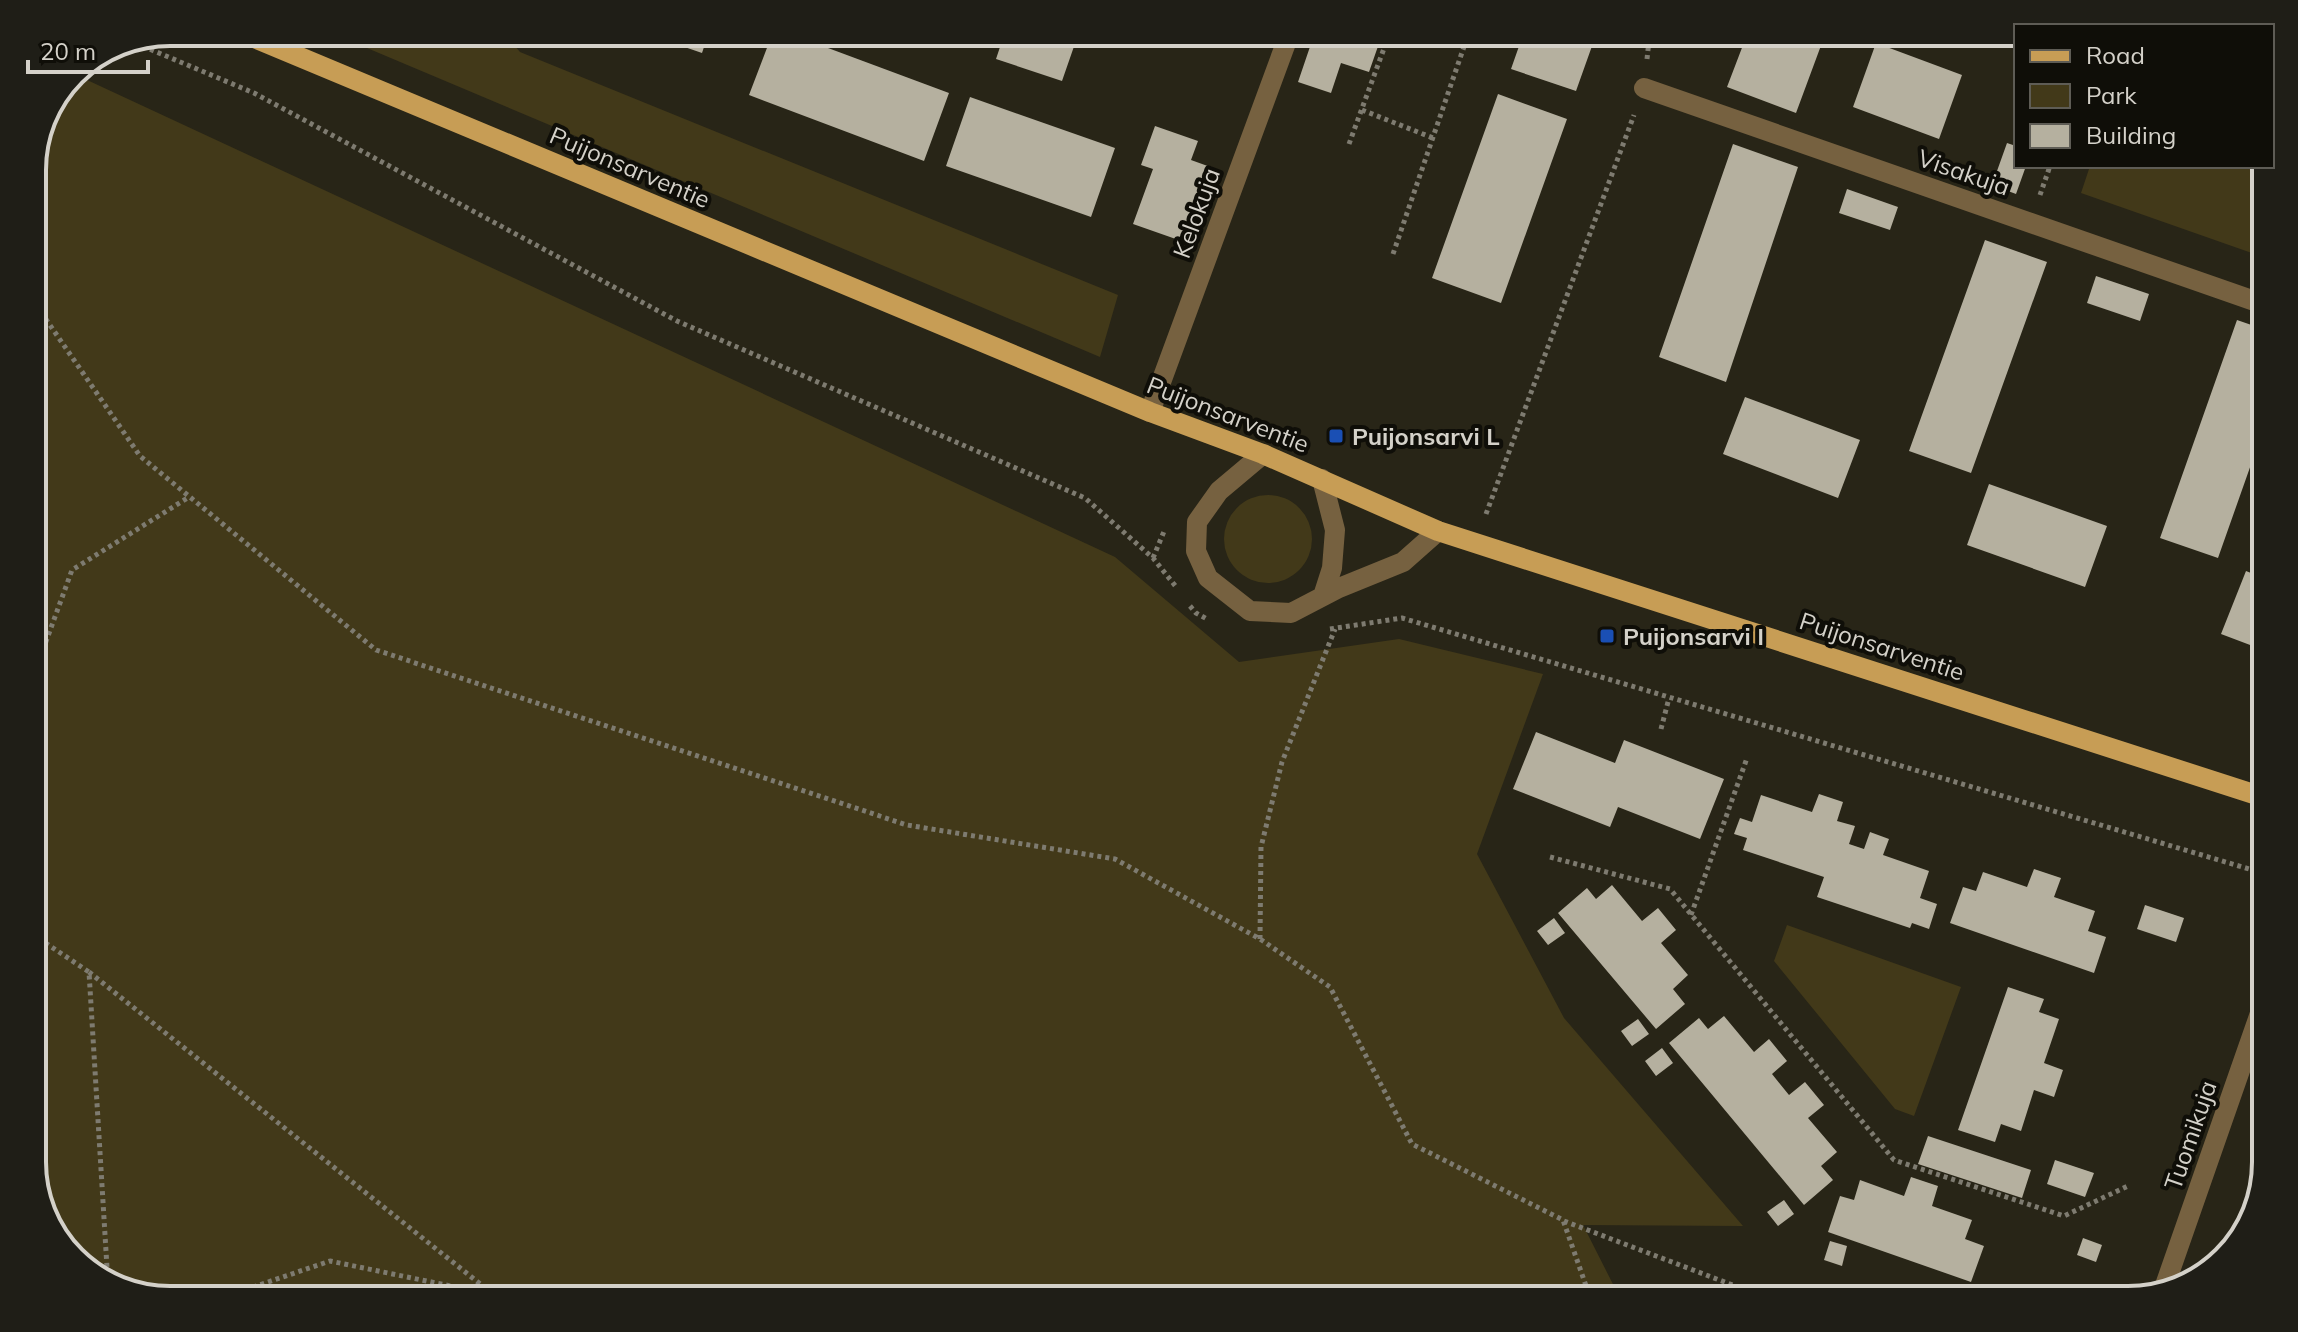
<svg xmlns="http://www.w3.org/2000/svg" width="2298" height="1332" viewBox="0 0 2298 1332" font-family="Mulish,sans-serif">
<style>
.green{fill:#423919}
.building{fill:#b5b09f}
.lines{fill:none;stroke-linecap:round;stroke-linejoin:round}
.path{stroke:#7e7b70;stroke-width:5;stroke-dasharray:4 4;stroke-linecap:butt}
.minor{stroke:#766140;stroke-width:20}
.major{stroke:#c79d55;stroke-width:20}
.transit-dot{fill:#1a4fb4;stroke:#0f0e08;stroke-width:3}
.labels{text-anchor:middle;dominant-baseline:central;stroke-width:8;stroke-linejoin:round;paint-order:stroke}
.street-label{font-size:24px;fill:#d4d1c9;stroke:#0f0e08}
.poi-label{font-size:24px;font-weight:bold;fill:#d4d1c9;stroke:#0f0e08;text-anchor:start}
.rim{fill:none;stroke:#d4d1c9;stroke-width:4}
</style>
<rect width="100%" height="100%" fill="#282517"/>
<path class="green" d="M329,32H503L520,52L1118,295L1100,357Z
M72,73L1115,557L1239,662L1399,639L1543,674L1477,854L1564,1018L1743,1226L1583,1225L1621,1300H170L101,1282L51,1231L32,1171V161Z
M2090,166H2266V258L2081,193Z
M1224 539a44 44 0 1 1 88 0a44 44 0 1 1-88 0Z
M1787,925L1961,987L1914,1116L1895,1109L1774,961Z"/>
<path class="building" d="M641,32H709L702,53Z
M773,32H785L949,93L924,161L749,95Z
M1005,32H1079L1062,81L996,59Z
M1315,32H1383L1369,72L1341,63L1331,93L1298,82Z
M1524,32H1597L1576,91L1511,69Z
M1748,32H1826L1796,113L1727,87Z
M1876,43L1962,75L1939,139L1853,107Z
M1498,94L1567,119L1501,303L1432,278Z
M970,97L1115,148L1091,217L946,166Z
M1155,126L1198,141L1191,160L1216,169L1190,244L1133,224L1153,169L1141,165Z
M2007,143L2016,146V166H2026L2016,194L1992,185Z
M1733,144L1798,167L1726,382L1659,357Z
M1847,189L1898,207L1890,230L1839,213Z
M1985,240L2047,262L1971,473L1909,451Z
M2096,276L2149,294L2140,321L2087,303Z
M2237,320L2266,330V422L2218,558L2160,538Z
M1745,397L1860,440L1838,498L1723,454Z
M1989,484L2107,526L2085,587L1967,545Z
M2246,571L2266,579V651L2221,634Z
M1536,732L1615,763L1624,740L1724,779L1700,839L1618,807L1610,827L1513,789Z
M1819,794L1843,802L1837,821L1855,826L1849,844L1864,849L1870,832L1889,839L1883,855L1929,871L1920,898L1937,904L1929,929L1912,923L1910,928L1817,897L1824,877L1743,850L1747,838L1734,834L1740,818L1752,822L1761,795L1812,812Z
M2034,869L2061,878L2054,897L2095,911L2088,931L2106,937L2094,973L1950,923L1963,887L1976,891L1983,872L2027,887Z
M1612,885L1642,921L1658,908L1676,930L1661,943L1688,975L1673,989L1685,1004L1656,1029L1558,913L1587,888L1596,899Z
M2145,905L2184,918L2176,942L2137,929Z
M1554,918L1565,933L1548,945L1537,931Z
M2008,987L2044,999L2039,1012L2059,1019L2044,1063L2063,1070L2054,1097L2034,1090L2021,1131L2001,1124L1995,1142L1958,1130Z
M1724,1016L1754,1052L1769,1039L1787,1061L1772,1074L1789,1095L1805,1082L1824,1105L1808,1118L1837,1152L1821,1166L1833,1180L1804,1205L1669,1043L1699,1018L1708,1029Z
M1638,1019L1649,1034L1632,1046L1621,1031Z
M1662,1048L1673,1063L1656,1076L1645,1061Z
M2266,1093V1126L2255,1122Z
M1928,1136L2031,1170L2022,1198L1918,1164Z
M2055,1160L2094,1173L2085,1197L2047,1184Z
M1911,1177L1938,1186L1932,1206L1972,1220L1965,1239L1984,1246L1971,1282L1828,1232L1840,1196L1854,1200L1860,1180L1904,1196Z
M1784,1200L1794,1214L1778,1226L1767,1212Z
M2083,1238L2102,1245L2096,1262L2077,1255Z
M1830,1241L1847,1246L1842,1266L1824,1260Z
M1952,1284L1969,1289L1966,1300H1947Z"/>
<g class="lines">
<path class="path" d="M128,40L254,93L677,321L1085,498L1153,558L1177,588
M1647,59L1650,32
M1362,110L1433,138
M1349,144L1390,32
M2040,195L2050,166
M1393,254L1469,32
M32,299L140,456L376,650L907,825L1115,859L1260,939L1330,987L1412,1144L1563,1220L1591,1300
M1486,514L1634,115
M1153,558L1165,529
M1190,606L1196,613L1207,619
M1330,629L1402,618L2266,874
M32,680L72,570L189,497
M1661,729L1669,698
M1550,857L1670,889L1894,1160L2064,1216L2128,1186
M1691,915L1747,758
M32,934L89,972L108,1284
M1260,939L1261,847L1282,762L1335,629
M89,972L494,1295
M1564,1221L1772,1300
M215,1300L330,1261L494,1295L498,1300"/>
<path class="minor" d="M1644,88L2266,305
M1150,412L1290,32
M1263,454L1219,491L1197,522L1196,551L1208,578L1250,611L1291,613L1339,588L1403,562L1438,531
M1322,479L1335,530L1332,568L1323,596
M2163,1291L2266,996"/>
<path class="major" d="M240,32L1150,412L1263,454L1438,531L2266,798"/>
</g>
<g class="transit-dot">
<rect x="1328" y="428" width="16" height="16" rx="4"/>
<rect x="1599" y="628" width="16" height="16" rx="4"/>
</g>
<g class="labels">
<g class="street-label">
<text transform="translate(630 167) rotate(23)">Puijonsarventie</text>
<text transform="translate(1964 172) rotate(19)">Visakuja</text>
<text transform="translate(1196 213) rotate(-70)">Kelokuja</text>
<text transform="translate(1228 414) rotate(21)">Puijonsarventie</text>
<text transform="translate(1882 646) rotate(18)">Puijonsarventie</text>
<text transform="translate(2190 1135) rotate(-71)">Tuomikuja</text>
</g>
<g class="poi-label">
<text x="1352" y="436">Puijonsarvi L</text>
<text x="1623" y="636">Puijonsarvi I</text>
</g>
</g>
<path d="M0 0H2298V1332H0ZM170 46H2128A124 124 0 0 1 2252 170V1162A124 124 0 0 1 2128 1286H170A124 124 0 0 1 46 1162V170A124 124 0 0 1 170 46Z" fill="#1f1e17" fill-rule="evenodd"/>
<path class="rim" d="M170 46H2128A124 124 0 0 1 2252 170V1162A124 124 0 0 1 2128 1286H170A124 124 0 0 1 46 1162V170A124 124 0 0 1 170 46Z"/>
<rect x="2014" y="24" width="260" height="144" fill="#0f0e08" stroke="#5e5c55" stroke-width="2"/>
<rect x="2030" y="50" width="40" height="12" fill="#c79d55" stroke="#5e5c55" stroke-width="2"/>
<text x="2086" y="64" font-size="24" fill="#d4d1c9">Road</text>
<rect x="2030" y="84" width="40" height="24" fill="#423919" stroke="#5e5c55" stroke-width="2"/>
<text x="2086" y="104" font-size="24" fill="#d4d1c9">Park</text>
<rect x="2030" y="124" width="40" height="24" fill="#b5b09f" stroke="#5e5c55" stroke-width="2"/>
<text x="2086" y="144" font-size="24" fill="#d4d1c9">Building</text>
<path d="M28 60v12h120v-12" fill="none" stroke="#d4d1c9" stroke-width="4"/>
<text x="40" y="60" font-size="24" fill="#d4d1c9" stroke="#0f0e08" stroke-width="6" paint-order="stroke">20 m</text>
</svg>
